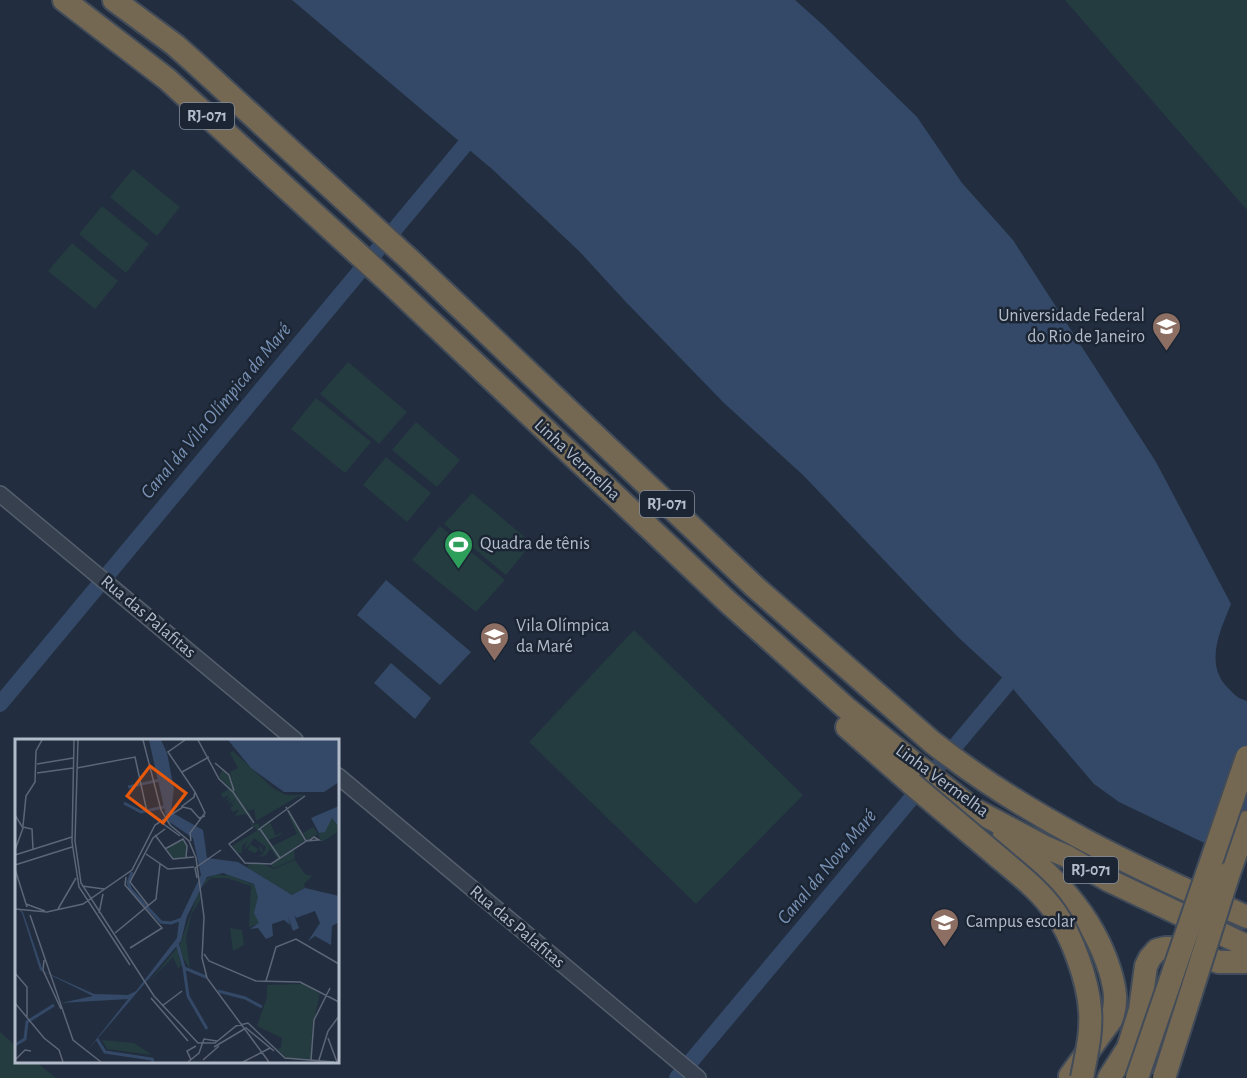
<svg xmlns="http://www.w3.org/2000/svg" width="1247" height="1078" viewBox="0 0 1247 1078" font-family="'Alegreya Sans',sans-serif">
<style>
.green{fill:#243c40}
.water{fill:#344967}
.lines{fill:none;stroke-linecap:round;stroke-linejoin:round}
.canal{stroke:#344967;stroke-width:16}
.tertiary-casing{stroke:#545e6c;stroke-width:18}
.motorway-casing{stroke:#414b59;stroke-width:26}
.tertiary{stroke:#36404e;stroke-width:15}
.motorway{stroke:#756852;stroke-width:22}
.motorway-bridge-casing{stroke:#414b59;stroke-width:26;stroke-linecap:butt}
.motorway-bridge{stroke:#756852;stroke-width:22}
.labels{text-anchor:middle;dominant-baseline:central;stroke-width:5;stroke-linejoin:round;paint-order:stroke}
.shield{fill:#1b2533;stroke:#858e9d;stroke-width:1.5}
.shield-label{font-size:16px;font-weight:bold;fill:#b2bbca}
.poi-label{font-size:18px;fill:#b2bbca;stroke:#1b2533;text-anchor:start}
.street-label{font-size:18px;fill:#b2bbca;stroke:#1b2533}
.water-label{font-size:20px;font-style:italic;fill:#7790b3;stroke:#1b2533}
.inset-river{fill:none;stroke:#344967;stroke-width:3}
.inset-road{fill:none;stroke:#5c6677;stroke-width:1.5}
.view{fill:#e8590c;fill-opacity:0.15;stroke:#e8590c;stroke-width:3}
.inset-edge{fill:none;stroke:#b2bbca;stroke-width:3}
</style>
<rect width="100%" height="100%" fill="#222e3f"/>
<path class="green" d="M1065,0H1247V210Z
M133,169L180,207L157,236L110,197Z
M102,206L149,244L126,273L79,234Z
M72,243L118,281L95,309L48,271Z
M348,362L407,412L379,444L320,394Z
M316,398L371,442L345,473L291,429Z
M416,422L460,460L437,487L392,450Z
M386,457L431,493L407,522L363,485Z
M472,493L532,543L506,575L444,524Z
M440,526L505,580L476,612L412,560Z
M634,630L803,795L696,904L529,742Z
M0,1032L16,1046V1062H36L56,1078H0Z"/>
<path class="water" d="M292,0H795L823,25L917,117L962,183L1013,240L1156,462L1231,604C1220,631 1204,664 1228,688C1235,695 1237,698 1247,701V859L1219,850L1119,802L1094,784L1008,683L959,638L922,600L803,475L724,403L625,301L580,252L492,169Z
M386,580L471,652L440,685L357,615Z
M391,663L431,698L415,719L374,683Z"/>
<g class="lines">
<path class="canal" d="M0,704L464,146
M677,1078L1008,683"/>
<defs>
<path id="tertiary" d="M0,494L295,740
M338,776L698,1078"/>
<path id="motorway" d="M64,0L167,79L391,284L728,602L845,707L914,763L973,809L1043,846L1066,856L1108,880L1247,946
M114,0L175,45L194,62L409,259L755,587L932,742C1027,817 1137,869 1247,917
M847,727L912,784
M1004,835C1051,875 1091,910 1110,971C1115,988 1118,1003 1111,1020L1070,1076
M1229,873L1247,822
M1109,1078L1128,1048L1140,1010L1146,966L1150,958L1157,950L1165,948H1178L1219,962H1247"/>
</defs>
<use href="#tertiary" class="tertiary-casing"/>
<use href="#motorway" class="motorway-casing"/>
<use href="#tertiary" class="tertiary"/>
<use href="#motorway" class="motorway"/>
<defs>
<path id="motorway-bridge" d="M912,784C940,808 968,831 996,855C1016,872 1040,890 1055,912C1072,936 1088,980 1090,1010C1092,1033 1086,1056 1082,1078
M1137,1078L1247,757
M1164,1078L1229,873"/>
</defs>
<use href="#motorway-bridge" class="motorway-bridge-casing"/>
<use href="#motorway-bridge" class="motorway-bridge"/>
</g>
<defs>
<symbol id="university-pin" viewBox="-11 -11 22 30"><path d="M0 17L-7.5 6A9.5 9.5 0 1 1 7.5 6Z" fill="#8d6e63" stroke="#1b2533"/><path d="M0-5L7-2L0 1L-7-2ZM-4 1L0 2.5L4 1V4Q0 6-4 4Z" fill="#fff"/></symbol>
<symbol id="stadium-pin" viewBox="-11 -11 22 30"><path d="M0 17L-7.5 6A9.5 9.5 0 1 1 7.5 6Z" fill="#2e9e5b" stroke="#1b2533"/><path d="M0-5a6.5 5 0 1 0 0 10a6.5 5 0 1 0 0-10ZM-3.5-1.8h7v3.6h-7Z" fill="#fff"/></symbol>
<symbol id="school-pin" viewBox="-11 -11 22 30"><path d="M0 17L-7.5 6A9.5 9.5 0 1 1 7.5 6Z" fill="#8d6e63" stroke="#1b2533"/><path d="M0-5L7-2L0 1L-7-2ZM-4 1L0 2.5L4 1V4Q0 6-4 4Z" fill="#fff"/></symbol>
</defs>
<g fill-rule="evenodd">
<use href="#university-pin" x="1150" y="310" width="33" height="45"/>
<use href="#stadium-pin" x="442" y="528" width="33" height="45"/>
<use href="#school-pin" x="478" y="620" width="33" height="45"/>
<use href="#school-pin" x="928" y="906" width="33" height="45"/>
</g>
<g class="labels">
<g class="shield">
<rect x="180" y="103" width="54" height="26" rx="4.5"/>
<rect x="640" y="491" width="54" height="26" rx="4.5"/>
<rect x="1064" y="857" width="54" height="26" rx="4.5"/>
</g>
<g class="shield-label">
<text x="207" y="116">RJ-071</text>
<text x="667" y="504">RJ-071</text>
<text x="1091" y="870">RJ-071</text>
</g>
<g class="poi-label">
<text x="1145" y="316" text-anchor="end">Universidade Federal<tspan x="1145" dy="21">do Rio de Janeiro</tspan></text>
<text x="480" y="544">Quadra de tênis</text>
<text x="516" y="626">Vila Olímpica<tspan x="516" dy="21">da Maré</tspan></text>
<text x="966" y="922">Campus escolar</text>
</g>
<g class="street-label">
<text transform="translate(577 460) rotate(43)">Linha Vermelha</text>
<text transform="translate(148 617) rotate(40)">Rua das Palafitas</text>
<text transform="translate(942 781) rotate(36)">Linha Vermelha</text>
<text transform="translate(517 927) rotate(40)">Rua das Palafitas</text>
</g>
<g class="water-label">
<text transform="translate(216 411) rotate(-50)">Canal da Vila Olímpica da Maré</text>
<text transform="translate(827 867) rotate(-50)">Canal da Nova Maré</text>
</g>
</g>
<g transform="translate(15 739)">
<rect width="324" height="324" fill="#222e3f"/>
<path d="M218,12L258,49L271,56H295L282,58L241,82L239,70L234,72L219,50L215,33L223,29L215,14ZM207,31L212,34L239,82L232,75L220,77L224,70L218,73L215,69L220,65L214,67L219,63L213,66L221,60L212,65L216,59L211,62L214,56L208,59L206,55L215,49L204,38ZM271,70L281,85L290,101L265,118L257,107L282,95ZM317,79L324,88L322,93L307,103L303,95L292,101L288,94L298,88L303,95L306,94ZM235,81L238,86L244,84V89L254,81L261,97L268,92L264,97L253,101L265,119L279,110L280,120L259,129L255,125L263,120L253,106L255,110L251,116L243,118L249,114L244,111L245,106L249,114L251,108L239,99L235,105L243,110L241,114L233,111L235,105L229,111L232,102L227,107V114H223L217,107L243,91L236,86ZM166,100L171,104V118L159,120L152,111ZM280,121L290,135L297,137L289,145L290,149L277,156L232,129L234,125H248L259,130ZM209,134L245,148L247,184L234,188L236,147L212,139H196L188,147L190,141L201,135L212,137ZM184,152L185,161L176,176L171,199L175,230L164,213L165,205ZM215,189L227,191L229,206L218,212ZM162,209L166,227L163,229L158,218L133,244ZM288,245L305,255L297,289L296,320L272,319L262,310L266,309L267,299L242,287L252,258V246ZM87,301L119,304L137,316L92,310Z" fill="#243c40"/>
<path d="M134,1H146L152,14L159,50L156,73L188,91L192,119L223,123L277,156L290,149L324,157V183L317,187L316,206L300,197L293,202L305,184L300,172L281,179L279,176L284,189L278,192L273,178L275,186L269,181L257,185L258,197L251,200L243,189L235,190L244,184L239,174L243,158L239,145L208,134L192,138L172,177L166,202L72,312L113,260L46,264L78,257L25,231L7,174L0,167L8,173L28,232L79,255L113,256L121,252L162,199L164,182L186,136L178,99L153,82L150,73ZM213,1H324V43L309,53H269L236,29ZM324,67V88L317,79L310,93L304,94L296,79Z" fill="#344967"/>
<path class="inset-river" d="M113,48L145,41M109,64L126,73L149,68M116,151L146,183L156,184L167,180M116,151L113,144L117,133M162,204L169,229L191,238M169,229L173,257L192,290M203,252L230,259L247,268M82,300L90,313L137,320L138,323M0,306L10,300L12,283L39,266"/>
<path class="inset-road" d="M59,1L57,103L64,148L115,226M63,1L60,102L66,144L139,257L183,304H200L221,287L233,284L270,319L319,323M128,1L146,71L155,86L174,102L181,119L189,178L187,219L192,239L254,323M170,1L153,13L180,53M183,1L204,40L218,53L239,84M200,24L214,36L219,52M22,25L58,19M62,29L120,18L132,73L165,97M167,33L194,18M22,34L58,29M166,68L179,58L180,53M271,68L291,102M0,76L8,89L0,111M8,87L11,57L20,43L21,12L27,1M8,88L17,90L18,110M238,88L214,105L230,124L256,125L290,103L291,102L295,101L299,98L304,101L291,102M245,90L265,119M243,91L290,57M140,96L158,120L179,118M176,102L175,94L190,74L180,53M150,110L168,100L172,107L171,119M131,115L153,130L179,128M0,116L57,98M0,126L57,108M0,130L12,168M111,138L110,146L147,189L115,209M182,139L180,129L206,111M67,147L89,150M11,165L30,172M133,166L115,143L138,99L150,90M0,170L32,173L68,165L117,131L140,86L168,68L176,70L184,79L190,77M43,170L61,139M84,174L88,155M15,176L58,301L86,323M100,194L141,160L145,125M189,215L194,222L241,242L285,243L324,263M29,221L28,231L46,270M0,234L12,248V278M251,242L261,208L281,200L324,225M136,259L173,302M0,264L29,299L44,311L48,323M147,267L167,252M313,299L322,323M199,308L231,289L259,312M0,321L10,311L16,312M176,321L172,312L181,307M188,321L204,307M296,321L299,281L315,249M304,321L313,292L324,277M173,323L184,314L189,300L202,302M228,323L255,309"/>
<path class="view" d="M135,27L171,54L148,84L112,57Z"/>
<rect width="324" height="324" class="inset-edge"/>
</g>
</svg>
